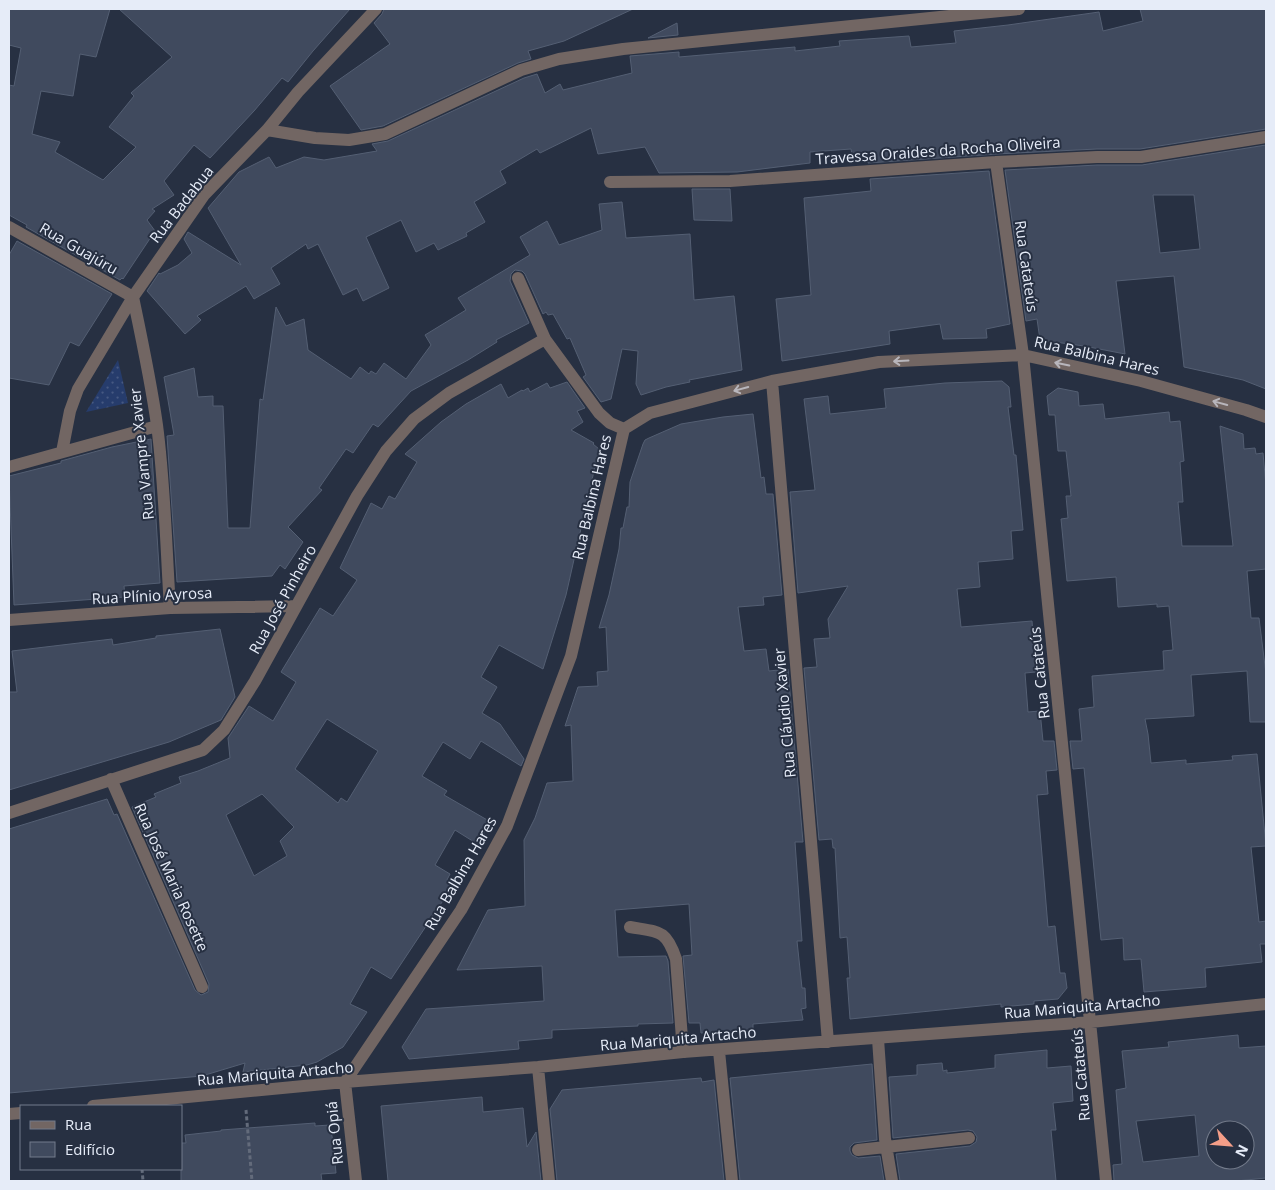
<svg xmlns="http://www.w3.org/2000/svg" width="1275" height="1190" viewBox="0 0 1275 1190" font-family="'Open Sans',sans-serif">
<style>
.grass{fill:url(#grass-dots)}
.building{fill:#404a5e;stroke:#545f73;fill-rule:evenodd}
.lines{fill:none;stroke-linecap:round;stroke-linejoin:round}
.path{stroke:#636b7b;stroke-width:3;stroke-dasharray:4 2.5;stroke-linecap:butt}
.lane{stroke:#726663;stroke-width:12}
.street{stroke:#726663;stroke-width:12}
.oneway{stroke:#b8b6bc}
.labels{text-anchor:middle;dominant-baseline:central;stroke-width:4;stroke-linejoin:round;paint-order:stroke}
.street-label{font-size:15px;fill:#e6ecf8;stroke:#273042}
</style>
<defs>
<pattern id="grass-dots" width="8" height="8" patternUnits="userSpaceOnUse" patternTransform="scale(1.25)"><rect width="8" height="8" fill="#263c6c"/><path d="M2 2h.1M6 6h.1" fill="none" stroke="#465882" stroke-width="1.8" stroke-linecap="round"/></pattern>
</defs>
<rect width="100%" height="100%" fill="#273042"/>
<path class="grass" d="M118,360L128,403L86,412Z"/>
<path class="building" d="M9,9H110L96,57L80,54L73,96L41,91L32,134L60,142L55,152L103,180L136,147L109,127L134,96L131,93L172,57L119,9H350L313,51L288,82L282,78L254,111L210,158L194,145L164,181L174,195L152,209L155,211L147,220L155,231L123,279L122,278L120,280L26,227L27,225L9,215V85L14,86L21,48L9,45Z
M384,9H633L564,41L528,51L531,59L518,63L383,126L361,130L330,86L390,44L374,23L382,14Z
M1140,9H1266V129L1140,149H1097L996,154L868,163L866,153L852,155L851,149L810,152V163L737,172L659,173L645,147L598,154L591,128L540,153L537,149L500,171L506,183L474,202L485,222L466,233L467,236L438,250L434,243L416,252L401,220L366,237L389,288L363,301L357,288L343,295L318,244L308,249L306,244L271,268L280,284L254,299L246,286L197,316L201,320L185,334L147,291L159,273L160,274L178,265L192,253L184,239L188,232L241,265L208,208L239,172L269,157L276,168L304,157L324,160L377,151L372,144L388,141L524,78L537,74L545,93L560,84L563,90L632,73L630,56L679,52V57L795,47V51L840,46L839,41L909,36L911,47L956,43L954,31L1008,25L1099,12L1103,31L1143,21Z
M677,23L678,35L648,38Z
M1266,145V389L1243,380L1184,367L1174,276L1116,281L1125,354L1084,346L1040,340L1037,319L1026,321L1005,170L1097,165H1142ZM1153,195H1194L1200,249L1160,253Z
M989,171L1010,324L986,329L987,338L943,339L940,324L889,331L890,344L782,361L776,299L811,295L804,198L871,191L870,179Z
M692,189H730L732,221L694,220Z
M622,202L626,238L690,234L694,300L734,296L742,370L689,380L690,382L666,387L641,395L636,384L638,351L622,349L611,399L601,402L583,377L586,375L570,338L567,339L553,314L548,315L546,312L543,314L525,274L522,271L515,270L511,274L510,281L529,323L496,340L497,342L468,360L411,391L378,427L373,424L353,453L346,449L319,488L322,490L288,527L303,542L285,569L280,565L272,576L177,582L167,436L174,435L164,377L194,368L198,397L213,396V406H223L228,528H250L260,399L263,400L276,307L286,326L304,319L308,350L351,379L360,367L369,374L371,371L376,374L384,363L406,379L431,345L425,335L466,310L458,298L530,255L520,237L547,221L559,245L602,230L599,204Z
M17,241L112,294L79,346L70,342L49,385L9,378V255Z
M1002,381L1009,387L1011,407H1008L1014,455H1016L1023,530L1011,531L1013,559L978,562L980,587L957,589L961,627L1032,621L1036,672L1025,673L1028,712L1040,711L1043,741H1054L1057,770L1046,771L1048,794L1037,795L1048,927L1055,926L1060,973H1065L1067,988L1058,999L1034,1001V1004L1001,1007V1004L850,1019L847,978H850L847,937L840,938L835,848H833L832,839L819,840L804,668L817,667L814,639L830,638L828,619L848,586L798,593L790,492L815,490L804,399L828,396L830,414L886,408L884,389L945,383Z
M567,382L585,408L577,411L583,422L571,430L594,443L593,444L599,449L566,595L543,669L499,645L481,677L497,687L482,713L500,724L524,759L521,766L481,741L470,759L443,742L422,776L447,791L444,795L489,821L479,845L455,830L435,865L450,874L447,880L454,884L391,979L371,967L350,1004L367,1012L343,1047L317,1062L307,1065L243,1072L245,1063L202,1076L9,1093V829L107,799L114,815L117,814L195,990L201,995L208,992L209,984L132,807L156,797L154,794L181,783L179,777L198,771L230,758L228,738L249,706L273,721L296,682L281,672L320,608L333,616L357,580L340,568L371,503L382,509L389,496L395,499L417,462L405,454L441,422L466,404L501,384L508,398L522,390L523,391L528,388L530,392L547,383L550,388ZM327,719L378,751L347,802L341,798L338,803L295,769ZM262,794L294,827L280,841L287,856L254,876L226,815Z
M1058,388L1078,392L1079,406L1103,404L1105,419L1169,412L1170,422L1180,421L1184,461L1180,462L1183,502H1178L1182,546H1233L1220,426L1243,434L1244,449L1255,448L1256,454L1263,453L1266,486V569L1247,571L1251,618H1259L1266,674V722H1250L1247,671L1191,675L1194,716L1145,719L1148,734L1151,763L1186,760V764L1233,760L1232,756L1257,754L1266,846L1251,847L1259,922L1266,921V944H1260L1262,962L1205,968L1206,987L1144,992L1141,959L1124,960L1123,938L1101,940L1084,768L1073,769L1070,741H1082L1079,709L1094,707L1092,676L1164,670L1163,651L1173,650L1169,606L1157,607V604L1118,607L1116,577L1067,581L1061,519L1068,518L1066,496H1071L1066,451H1058L1055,415H1049L1047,396Z
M753,414L761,478L764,477L766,494H773L782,595L763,597L764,605L738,607L744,651L766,649L769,671L788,669L803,842H795L802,941H797L802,988H805L806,1008L801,1009L803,1020L753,1024V1032L701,1033L700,1023H689L683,956L692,955L689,904L615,910L618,957L666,956L668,961L673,1023L638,1024V1026L615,1027L552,1030V1038L518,1041L519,1049L409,1059L402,1047L426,1009L544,1001L542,966L457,970L488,910L525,906L524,840L535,818L547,783L573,781L571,725L565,726L578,687L598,686L597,672L608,671L606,627L599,628L609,595L619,549L621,528H623L627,507H629L630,482L643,444L645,440L649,438L681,424L723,417Z
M151,439L160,583L124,586L125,597L14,605L9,476L61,463V461L112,447Z
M220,629L235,697L221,720L169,742L9,790V692H17L12,651L112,639L113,645L156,638V636Z
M1238,1035L1239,1048L1266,1046V1178L1236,1181H1114L1113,1165L1122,1164L1116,1090L1126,1088L1122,1051L1169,1047L1168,1042ZM1195,1115L1199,1156L1143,1162L1136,1121ZM1215,1130H1245V1160H1215Z
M1047,1050V1068L1071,1066L1073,1101L1053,1103L1056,1130H1051L1056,1181H900L896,1154L970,1146L976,1142L977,1137L973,1131L968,1130L893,1138L889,1077L917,1075V1065L942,1063L943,1071L947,1070V1073L995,1068V1055Z
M872,1064L877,1140L854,1143L850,1147V1151L852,1155L858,1158L880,1156L884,1181H740L730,1078Z
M701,1078L702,1082L714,1080L724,1181H557L550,1109L562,1090Z
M482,1097L483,1112L523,1108L527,1147L536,1132L541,1181H388L381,1106Z
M315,1123V1126L330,1125L333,1142L336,1173L321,1174L322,1181H181V1143H186L185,1135L221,1131V1130Z"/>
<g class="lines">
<path class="path" d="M246,1110L252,1181
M142,1169L143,1181"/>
<path class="lane" d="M630,927C659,932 666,929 676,959L683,1052
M878,1039L885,1139L892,1181
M858,1150L969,1138"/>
<path class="street" d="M267,130L315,138L349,140L385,134L521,70L559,59L623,49L1019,9
M996,162L1023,355L1106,1181
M610,182L730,181L996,162L1097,157H1141L1266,137
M9,227L133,297
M518,278L545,339L599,413L610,423L624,429
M133,297C142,340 151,382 157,425C165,486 166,547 170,608
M772,381L828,1042
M62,452L70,411L78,389L133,297L179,231L204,195L267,130L298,92L376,9
M9,467L157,426
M9,620L170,608L296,606
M111,779L202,987
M9,813L203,750L224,730L255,681L357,496L386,451L414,419L449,393L545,339
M719,1051L732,1181
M538,1067L549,1181
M345,1082L461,910L507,826L571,656L624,429L650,413L772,381L879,362L1023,355L1141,381L1246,410L1266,417
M345,1082L356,1181
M93,1106L345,1082L538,1067L683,1052L1091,1022L1266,1004
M9,1114L21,1113"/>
</g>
<defs><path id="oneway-shaft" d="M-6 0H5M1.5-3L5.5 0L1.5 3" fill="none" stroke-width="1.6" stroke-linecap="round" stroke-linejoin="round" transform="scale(1.25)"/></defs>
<g class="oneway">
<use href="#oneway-shaft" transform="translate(901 361) rotate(177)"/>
<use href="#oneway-shaft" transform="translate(1062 364) rotate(-168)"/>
<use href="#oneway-shaft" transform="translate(741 389) rotate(165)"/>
<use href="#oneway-shaft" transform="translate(1220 403) rotate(-165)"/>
</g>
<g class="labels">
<g class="street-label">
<text transform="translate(938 150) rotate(-4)">Travessa Oraides da Rocha Oliveira</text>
<text transform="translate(181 204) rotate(-52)">Rua Badabua</text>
<text transform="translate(79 248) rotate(30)">Rua Guajúru</text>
<text transform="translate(1027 266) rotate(82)">Rua Catateús</text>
<text transform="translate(1097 355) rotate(13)">Rua Balbina Hares</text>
<text transform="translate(141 454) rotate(-96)">Rua Vampre Xavier</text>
<text transform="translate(591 497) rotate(-77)">Rua Balbina Hares</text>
<text transform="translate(152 595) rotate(-3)">Rua Plínio Ayrosa</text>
<text transform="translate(282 599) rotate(-61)">Rua José Pinheiro</text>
<text transform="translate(1039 673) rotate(-96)">Rua Catateús</text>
<text transform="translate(784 713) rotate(-95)">Rua Cláudio Xavier</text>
<text transform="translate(460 873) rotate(-60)">Rua Balbina Hares</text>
<text transform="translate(172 877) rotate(66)">Rua José Maria Rosette</text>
<text transform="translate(1082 1006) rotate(-5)">Rua Mariquita Artacho</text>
<text transform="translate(678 1038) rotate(-5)">Rua Mariquita Artacho</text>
<text transform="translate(275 1073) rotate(-5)">Rua Mariquita Artacho</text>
<text transform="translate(1080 1075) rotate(-95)">Rua Catateús</text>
<text transform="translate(334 1133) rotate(-96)">Rua Opiá</text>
</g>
</g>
<rect width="1275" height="1190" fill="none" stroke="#e6ecf8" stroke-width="20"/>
<rect x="20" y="1105" width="162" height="65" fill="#273042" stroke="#737b8b"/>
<rect x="30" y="1121" width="25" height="8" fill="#726663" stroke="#737b8b"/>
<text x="65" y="1130" font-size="15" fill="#e6ecf8">Rua</text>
<rect x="30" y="1142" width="25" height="15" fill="#404a5e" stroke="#737b8b"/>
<text x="65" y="1155" font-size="15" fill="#e6ecf8">Edifício</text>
<g transform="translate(1230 1145) rotate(116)"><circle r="24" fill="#273042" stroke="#737b8b"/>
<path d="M0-4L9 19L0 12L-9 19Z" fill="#f49e88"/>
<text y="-8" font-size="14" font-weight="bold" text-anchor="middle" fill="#e6ecf8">N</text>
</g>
</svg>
